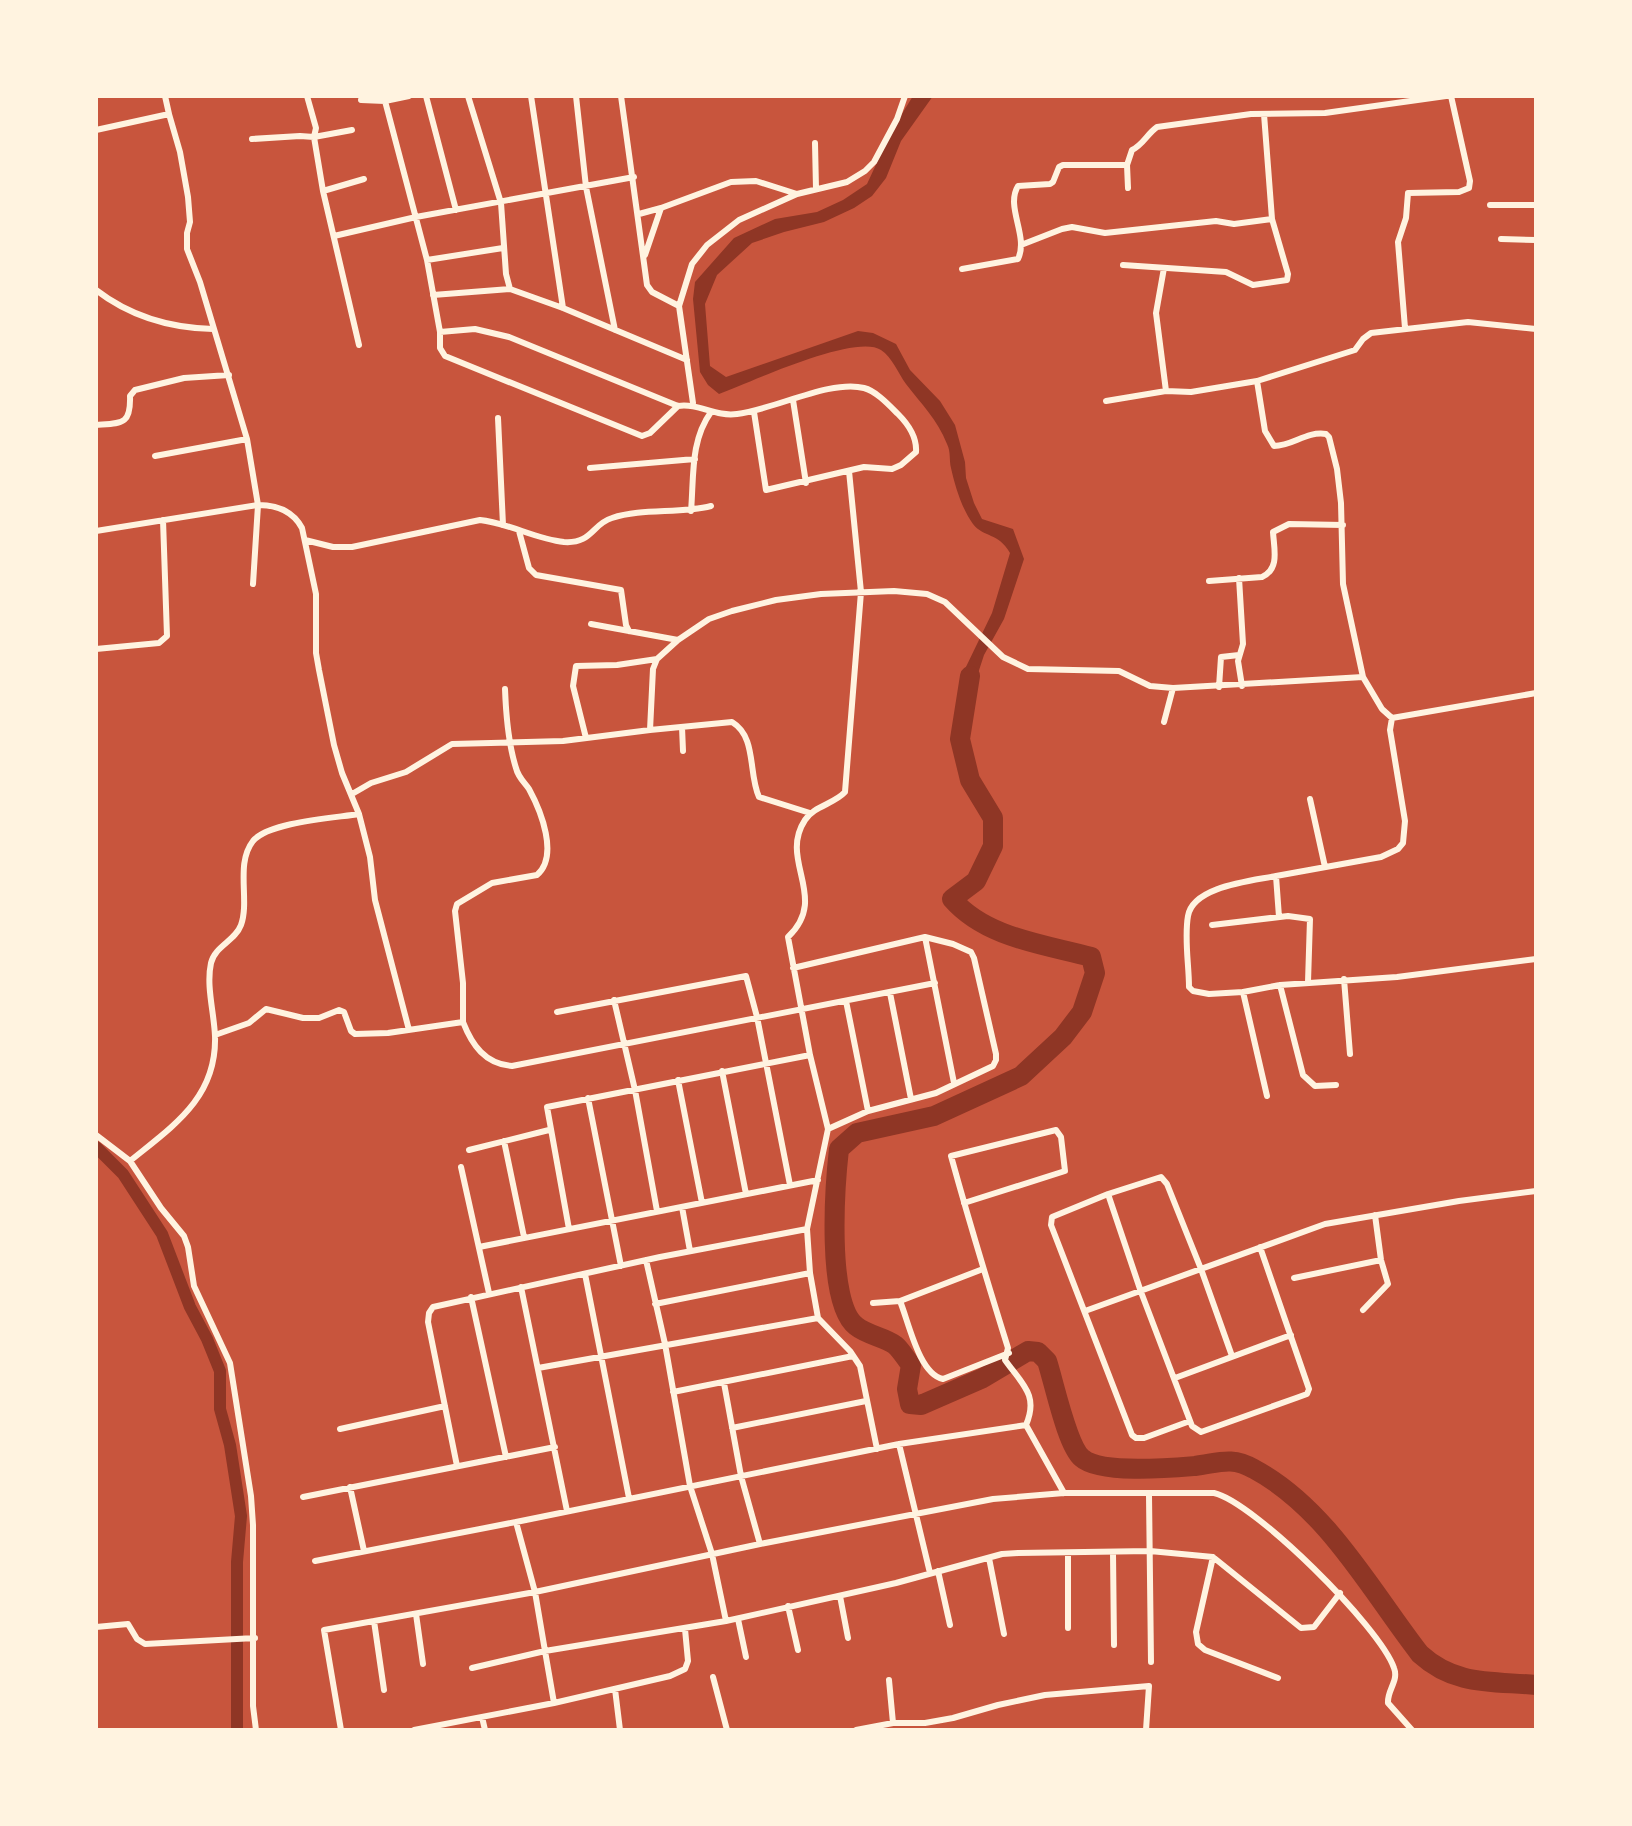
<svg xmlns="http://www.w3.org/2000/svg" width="1632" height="1826" viewBox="0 0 1632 1826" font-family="'DM Sans',sans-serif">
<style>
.water{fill:#8f3625}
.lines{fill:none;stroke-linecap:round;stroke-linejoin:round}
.canal{stroke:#8f3625;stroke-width:12}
.river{stroke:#8f3625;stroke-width:20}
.minor{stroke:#fff3e0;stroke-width:6}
</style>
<rect width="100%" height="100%" fill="#c8553d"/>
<path class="water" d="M913,96H933L901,141L886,178L872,196L854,208L824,222L784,232L752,243L717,275L705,304L710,366L726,377L858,331L873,333L896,344L910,370L940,401L955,425L965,462L966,478L974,503L982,519L1013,529L1024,559L1004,619L984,655L968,704L961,702L964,671L992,613L1010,553C998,532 984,538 973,524C962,509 955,486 951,468C949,460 951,452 947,444C937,419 922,405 906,384C898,373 892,357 881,350C855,333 749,383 719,394L708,385L700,372L693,299L695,282L734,238L775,219L817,212L843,200L867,184L892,130Z"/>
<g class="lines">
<path class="canal" d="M96,1147L123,1174L162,1234L190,1307L207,1339L220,1371V1409L230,1445L241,1516L237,1562V1730"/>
<path class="river" d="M970,676L960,739L970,780L993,818V846L976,881L952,899C986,938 1043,944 1091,957L1095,973L1082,1012L1063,1037L1021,1076L934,1116L857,1133L839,1149C835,1184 826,1303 856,1326C867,1335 884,1337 895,1345C901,1350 906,1359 911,1365L907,1389L910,1404L921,1405L983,1378L1028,1351L1038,1352L1047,1361C1054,1382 1067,1446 1082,1458C1100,1474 1170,1468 1195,1466C1219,1463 1231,1456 1254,1469C1327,1508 1371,1591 1420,1654C1455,1686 1492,1681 1536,1685"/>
<path class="minor" d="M307,96L316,128L314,137L352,130
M426,96L456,210
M468,96L501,203L506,274L510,289L563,308L687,360
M531,96L563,308
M576,96L586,187L615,330
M621,96L647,285L652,292L679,306
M361,100L385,101L409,96
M385,101L427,260L440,332V348L445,356L642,436L650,433L678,406
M169,114L180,152L188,197L190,222L187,233V249L200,282L247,439L258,505L253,584
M96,130L169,114L165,96
M252,139L300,136L314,137L323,191L359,345
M815,143L816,189
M1127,165L1128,188
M323,191L364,179
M1490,205H1536
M639,214L661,208
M334,236L416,217L634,177
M1501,239L1536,240
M1021,245L1062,229L1072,227L1105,233L1216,221L1234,224L1272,219L1264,114
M645,255L661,208L731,182L756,181L797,194
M427,260L503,248
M1123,265L1226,272L1253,285L1287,280L1288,274L1272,219
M1164,268L1156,313L1166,391L1191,392L1257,381L1265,431L1274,446C1293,446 1306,431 1326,434L1329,437L1337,469L1341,503L1343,584L1363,677
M962,269L1018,259C1029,236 1005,207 1018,186L1050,184L1053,182L1059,167L1063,165H1127L1132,150C1143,145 1147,134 1157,127L1251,114L1325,113L1446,96
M96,290C131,317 169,328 213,329
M433,295L510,289
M1405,328L1398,242L1406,218L1408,193L1459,192L1469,188L1470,181L1451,96
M440,332L475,329L509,337L678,406C699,403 715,417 737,414C773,410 831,379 864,388C876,391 889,405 898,414C908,424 917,438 916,452L901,465L892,469L864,467L766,490L754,412
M1257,381L1355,350L1363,339L1371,333L1468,322L1536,329
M793,400L806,483
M1106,401L1166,391
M693,403L679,306L692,264L707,245L739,220L797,194L847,182L865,171L874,162L897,119L905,96
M498,418L503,525
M96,425C122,423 131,425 130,396L135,390L184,378L229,375
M155,456L247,439
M590,468L695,459
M691,511C694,477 690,441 711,412
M96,531L258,505C276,505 293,511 302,528L316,594V653L319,670L334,745L342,773L359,814C334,818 269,822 253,841C235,864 250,900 241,925C235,941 215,946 211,963C206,986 214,1012 215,1036C217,1098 173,1126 130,1161
M519,531L529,568L536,575L621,590L626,625L629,631
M305,540L333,547H352L480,520C509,523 535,539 564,542C592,544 592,524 612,518C642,508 680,514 711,506
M1239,578L1243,644L1238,661L1242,686
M1209,581L1262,577C1280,569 1274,549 1273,532L1289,524L1343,525
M591,624L678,640
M96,649L159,643L167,636L163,520
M1219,687L1221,657L1239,655
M1164,722L1173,688
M682,727L683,751
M650,730L732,722C757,737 748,773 759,797L810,813
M586,738L573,686L576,666L617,665L657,659
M352,794L371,783L406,772L452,744L563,741L650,730L653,669L657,659L678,640L709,619L732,611L776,600L821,594L894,591L927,594L945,602L1003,657L1028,669L1119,671L1150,686L1173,688L1363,677L1382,709L1392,718L1536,693
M1310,799L1325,867
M359,814L370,857L375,900L409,1030
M1276,876L1381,857L1398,849L1403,843L1405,821L1390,730L1392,718
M1279,917L1276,876C1252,881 1193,886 1188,916C1184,938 1189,965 1189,987L1193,991L1209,994L1243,992L1280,985L1397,977L1536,959
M1212,925L1288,916L1310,919L1308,982
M925,937L954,1083
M793,968L925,937L953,944L971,952L974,958L996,1054V1060L993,1066L936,1093L868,1111L828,1129
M1344,979L1350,1054
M1280,985L1303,1075L1315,1086L1336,1085
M1243,992L1267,1096
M890,993L911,1099
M614,1000L635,1090L657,1211
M846,1001L868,1111
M557,1012L746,976L757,1017L790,1185
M463,1022V983L455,911L457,904L492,883L537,875C559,856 541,811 529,789C524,782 518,777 516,768C508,743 506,716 505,689
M215,1035L249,1023L266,1009L303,1018H319L339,1010L344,1012L351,1031L355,1034L388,1033L463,1022C472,1045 485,1064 512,1066L935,983
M722,1071L746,1194
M678,1080L702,1203
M588,1098L621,1266
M96,1135L130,1161L161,1208L184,1236L188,1247L194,1286L230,1363L251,1496L253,1525V1706L256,1730
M504,1141L524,1237
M469,1150L549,1130
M461,1167L489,1293
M1108,1194L1141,1292L1192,1426L1201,1432L1296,1398L1307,1394L1309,1389L1260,1247
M964,1203L1065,1171L1061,1137L1056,1130L951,1156C969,1221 988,1284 1008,1348L1005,1360C1022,1384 1039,1395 1026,1425
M682,1207L690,1251
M569,1229L547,1107L810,1055
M479,1247L818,1180
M646,1260L665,1344L690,1486L712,1554L726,1621L896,1583L1002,1554L1018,1553L1150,1551L1213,1557L1301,1628L1314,1627L1340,1593
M585,1274L629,1498
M1294,1278L1381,1260
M521,1287L567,1511
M471,1297L506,1457
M900,1301C909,1323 919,1374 943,1379L1009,1353
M873,1303L900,1301L983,1269
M655,1304L810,1273
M1363,1310L1388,1284L1381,1260L1375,1215
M1085,1311L1325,1224L1459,1201L1536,1191
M818,1318L810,1273L807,1229L828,1129L810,1055L788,937C830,897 778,861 805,820C814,806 834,804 845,792L861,592L849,471
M818,1318L850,1351L860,1366L877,1449
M538,1368L818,1318
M1175,1378L1291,1335
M724,1383L741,1476L760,1544
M673,1392L853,1356
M1190,1421L1144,1438H1136L1132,1435L1051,1225L1052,1217L1108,1194L1161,1177L1167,1184L1201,1269L1232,1356
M732,1428L866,1401
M340,1429L445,1406
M457,1466L428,1322L429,1313L433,1307L660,1257L807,1229
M350,1487L364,1551
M1149,1495L1151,1662
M303,1497L555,1447
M1113,1553L1114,1645
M1068,1554V1628
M1213,1557L1196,1632L1198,1644L1205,1650L1278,1678
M989,1558L1004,1634
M315,1561L516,1522
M938,1571L950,1625
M930,1573L899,1444L1026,1425L1064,1493
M840,1596L848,1638
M788,1606L798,1650
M416,1614L423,1664
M738,1619L746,1657
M374,1621L384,1690
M726,1621L545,1651L535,1592L516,1522L899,1444
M96,1627L128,1624L137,1639L145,1644L255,1638
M472,1668L545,1651L554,1703
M713,1677L727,1730
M889,1680L893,1723
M615,1689L620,1730
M482,1717L485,1730
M341,1730L324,1630L535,1592L760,1544L993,1499L1064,1493H1214C1254,1502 1380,1627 1394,1668C1399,1681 1387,1690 1388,1703L1412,1730
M414,1730L554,1703L670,1676L685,1669L688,1661L685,1629
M856,1730L893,1723H925L953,1718L998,1705L1045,1695L1149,1686L1146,1730"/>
</g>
<rect width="1632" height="1826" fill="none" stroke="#fff3e0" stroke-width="196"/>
</svg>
